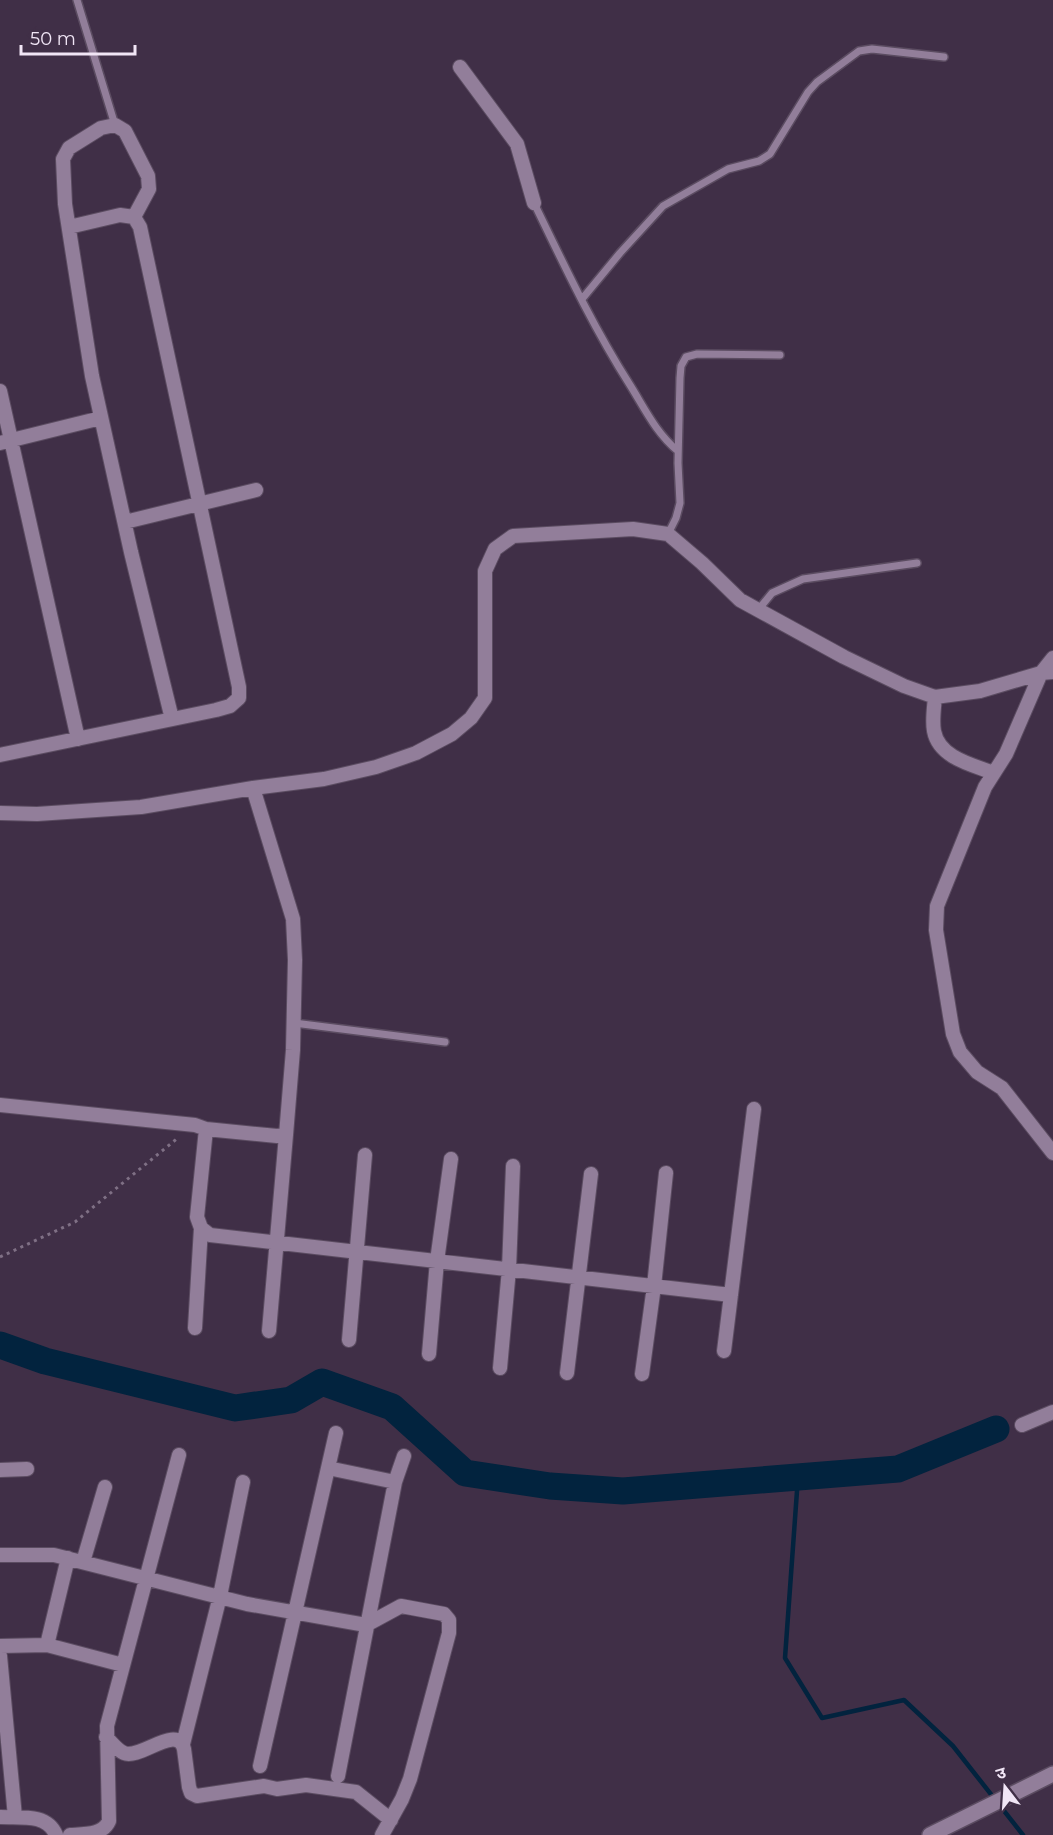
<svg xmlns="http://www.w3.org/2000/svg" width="1053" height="1835" viewBox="0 0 1053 1835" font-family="Montserrat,'Noto Sans Devanagari',sans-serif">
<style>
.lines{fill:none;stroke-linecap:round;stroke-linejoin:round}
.stream{stroke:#02233e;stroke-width:4.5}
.river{stroke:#02233e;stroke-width:27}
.lane-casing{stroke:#5b4c61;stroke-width:10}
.street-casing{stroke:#5b4c61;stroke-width:16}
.secondary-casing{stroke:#5b4c61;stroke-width:18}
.path{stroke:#7f7085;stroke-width:3;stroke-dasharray:3 4.5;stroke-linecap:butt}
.lane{stroke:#927e9a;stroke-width:7}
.street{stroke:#927e9a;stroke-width:14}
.secondary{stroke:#927e9a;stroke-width:15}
</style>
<rect width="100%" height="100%" fill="#402f47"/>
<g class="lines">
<path class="stream" d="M798,1477L785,1658L822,1718L904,1700L953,1746L1023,1835"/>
<path class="river" d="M0,1345L45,1361L235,1408L291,1400L322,1382L392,1407L465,1473L550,1486L623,1491L898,1469L996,1429"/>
<defs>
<path id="lane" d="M77,0L115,125
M534,203C564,265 593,327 630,385C645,409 656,433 678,451
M582,299L620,253L663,206L728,169L759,161L770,154L808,92L817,82L859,51L872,49L944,57
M668,534L676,518L680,503L678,463L680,378L681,366L686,357L697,354L780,355
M758,610L772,593L803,579L917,563
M294,1023L445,1042"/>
<path id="street" d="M460,67L517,144L534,203
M134,217L149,189L148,176L125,131L115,125L101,128L69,148L63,159L65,204L92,376L131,552L172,719
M0,391L78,739
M0,443L101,418
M125,522L256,490
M1053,658L1041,673L1006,754L985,787L937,906L936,930L953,1034L960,1052L977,1072L1002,1088L1053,1153
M935,697C934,708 932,721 934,731C939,758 973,765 994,773
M0,755L216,710L230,706L239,698V687L140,227L134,217L120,215L69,227
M0,813L37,814L141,807L253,788L324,779L376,767L416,753L452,734L471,718L485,698V571L495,549L513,536L633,529L668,534L702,563L740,600L844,657L904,686L935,697L980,691L1041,673L1053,672
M0,1105L195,1125L206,1129L197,1217L201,1228L210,1235L731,1295
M206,1129L277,1136L286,1135L293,1050L295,960L293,919L253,788
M195,1328L201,1228
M269,1331L286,1135
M349,1340L365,1155
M724,1351L754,1109
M429,1354L437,1261L451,1159
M500,1368L509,1269L513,1166
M567,1373L591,1174
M642,1374L654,1286L666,1173
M1022,1425L1053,1412
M328,1468L395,1482L404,1456
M0,1470L27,1469
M0,1555H54L247,1604L366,1625L401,1606L444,1614L449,1620V1633L410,1779L402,1799L382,1835
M83,1562L105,1487
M47,1645L68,1558
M0,1646L47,1645L123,1665
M0,1656L15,1817
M106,1737C111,1742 118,1751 124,1753C140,1760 177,1723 184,1749L189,1787L191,1793L197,1796L264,1786L277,1789L306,1785L356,1792L391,1820
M183,1744L220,1596L243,1482
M260,1766L336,1433
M338,1776L395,1482
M0,1817C20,1818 47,1813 56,1835
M70,1835C85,1834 103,1835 109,1821L107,1726L179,1455"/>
<path id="secondary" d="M930,1835L1053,1774"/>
</defs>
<use href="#lane" class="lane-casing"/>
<use href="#street" class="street-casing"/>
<use href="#secondary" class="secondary-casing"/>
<path class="path" d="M0,1257L75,1222L179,1137"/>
<use href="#lane" class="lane"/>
<use href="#street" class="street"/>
<use href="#secondary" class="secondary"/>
</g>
<g transform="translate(1005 1787) rotate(343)" stroke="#402f47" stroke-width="4.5" paint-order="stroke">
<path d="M0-4.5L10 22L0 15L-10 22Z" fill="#f1e6f6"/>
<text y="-9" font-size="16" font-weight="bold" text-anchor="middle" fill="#f1e6f6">उ</text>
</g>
<path d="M21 45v9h114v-9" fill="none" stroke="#f1e6f6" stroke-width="3"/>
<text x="30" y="45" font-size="18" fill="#f1e6f6" stroke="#402f47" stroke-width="4.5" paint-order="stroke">50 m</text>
</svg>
